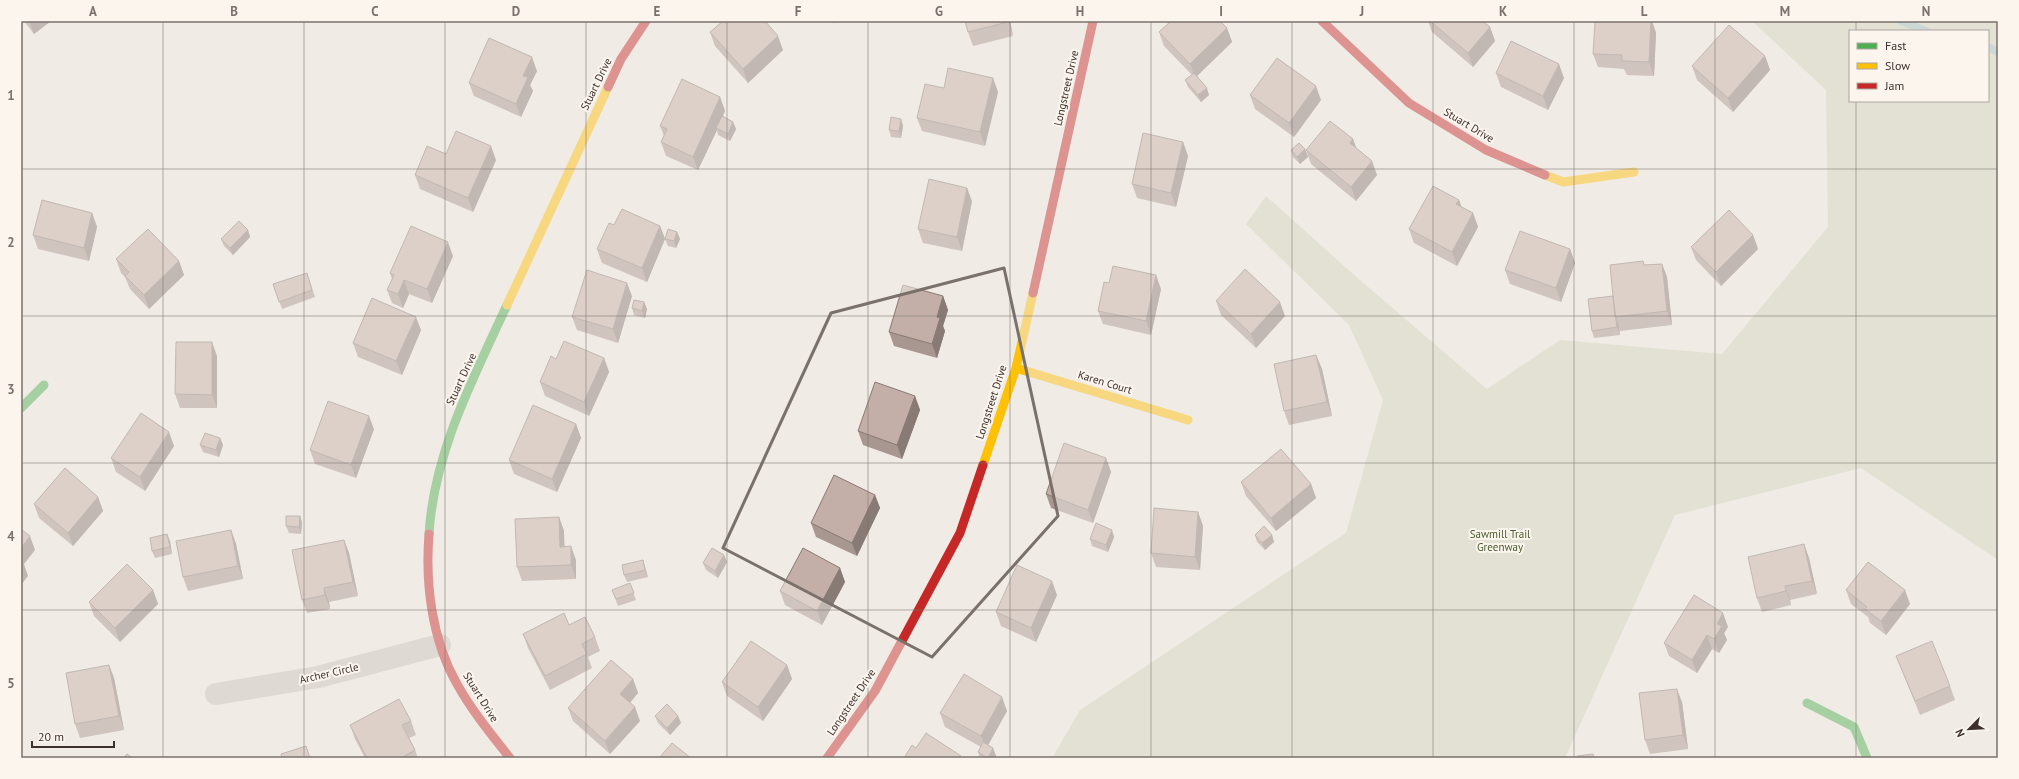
<svg xmlns="http://www.w3.org/2000/svg" width="2019" height="779" viewBox="0 0 2019 779" font-family="'PT Sans',sans-serif">
<style>
.green{fill:#d1d6bf;fill-rule:evenodd}
.lines{fill:none;stroke-linecap:round;stroke-linejoin:round}
.stream{stroke:#a1c2c1;stroke-width:8}
.street{stroke:#c9c3be;stroke-width:22}
.fast{stroke:#4caf50;stroke-width:9}
.slow{stroke:#ffc107;stroke-width:9}
.jam{stroke:#c62828;stroke-width:9}
.wall{fill:#a89690}
.shaded-wall{fill:#887a75}
.building{fill:#c3afa7;stroke:#887a75}
.marked{fill:none;stroke:#7a716c;stroke-width:3;stroke-linejoin:round}
.grid{fill:none;stroke:#7a716c;stroke-width:1;stroke-opacity:0.55}
.labels{text-anchor:middle;dominant-baseline:central;stroke-width:4;stroke-linejoin:round;paint-order:stroke}
.street-label{font-size:11px;fill:#3b302b;stroke:#fbf5ee}
.park-label{font-size:11px;fill:#4a5a2e;stroke:#fbf5ee}
.neatline{fill:none;stroke:#7a716c;stroke-width:1.5}
.grid-label{font-size:13px;text-anchor:middle;font-weight:bold;fill:#7a716c}
</style>
<rect width="100%" height="100%" fill="#f0ebe5"/>
<path class="green" d="M1752,21H1998V560L1861,468L1675,515L1565,758H1052L1080,710L1346,533L1383,400L1349,325L1246,224L1266,196L1353,274L1487,389L1560,340L1722,354L1828,227L1826,90ZM1850,31H1988V101H1850Z"/>
<g class="lines">
<path class="stream" d="M1901,21L1926,31
M1988,47L1998,52"/>
<path class="street" d="M216,694L318,677L440,645"/>
<path class="fast" d="M21,408L44,385
M429,534C434,452 473,379 507,305
M1807,703L1854,727L1867,758"/>
<path class="slow" d="M1545,175L1563,182L1634,172
M507,305L608,87
M1016,368L1188,420
M983,465L1016,368L1033,293"/>
<path class="jam" d="M1322,21L1409,103L1486,150L1545,175
M608,87L621,59L646,21
M1033,293L1093,21
M429,534C425,584 432,640 457,684C472,711 491,734 510,758
M827,758L875,691L960,533L983,465"/>
</g>
<path class="wall" d="M24,21H51L34,34Z
M832,21H845L833,23Z
M965,21H1010L1013,36L973,46L968,32Z
M1428,21H1482L1490,27L1495,41L1473,67L1432,32Z
M1651,21H1652L1656,33L1654,76L1627,75L1624,69L1598,67L1593,54Z
M1227,28L1232,42L1197,76L1209,95L1201,102L1188,87L1185,80L1192,75L1164,46L1159,32Z
M710,32L783,50L748,83L715,46Z
M1765,56L1770,70L1733,112L1697,80L1692,66Z
M537,71L530,85L533,91L521,117L474,96L469,83Z
M1496,73L1564,78L1548,110L1501,87Z
M944,88L998,92L985,146L922,131L917,118Z
M1250,95L1321,100L1294,137L1255,109Z
M720,97L725,111L723,116L733,122L736,129L730,141L718,135L717,130L698,170L666,156L661,142L664,136L660,126Z
M901,119L903,126L901,138L891,137L889,130Z
M1353,139L1356,148L1377,175L1356,201L1311,164L1306,150Z
M1183,142L1188,156L1176,207L1137,198L1132,184Z
M1305,149L1308,157L1300,164L1293,157L1291,150Z
M446,154L496,160L473,212L420,189L415,175Z
M1459,200L1461,207L1473,213L1478,227L1457,266L1414,243L1409,229Z
M972,201L962,251L923,243L918,229Z
M92,213L97,227L89,261L38,249L33,235Z
M614,225L660,226L665,239L647,282L602,263L597,249Z
M248,230L250,237L233,255L224,246L221,239Z
M677,232L680,239L676,248L668,246L665,239Z
M1753,235L1758,249L1721,286L1696,260L1691,247Z
M1570,249L1575,263L1561,302L1510,284L1505,270Z
M453,256L432,303L409,294L403,308L392,303L387,290L392,279L390,273Z
M116,259L179,261L184,275L149,309L130,289L125,277L121,273Z
M1662,264L1667,277L1672,325L1620,331L1619,326L1620,335L1594,338L1592,331L1613,296L1645,265Z
M307,273L315,297L282,309L273,284Z
M1161,289L1151,335L1103,324L1098,311Z
M632,296L618,343L577,330L572,317Z
M943,296L948,310L943,326L945,331L937,358L894,346L889,332Z
M1216,301L1285,316L1256,348L1221,315Z
M644,302L647,309L645,318L634,315L632,308Z
M421,330L402,375L358,357L353,343Z
M1316,355L1322,369L1332,416L1289,425L1284,411Z
M217,356V408H180L175,394Z
M604,358L609,372L589,416L545,396L540,382L556,359Z
M915,396L920,410L902,459L863,445L858,431Z
M576,424L581,438L557,492L514,474L509,460Z
M374,429L356,478L315,464L310,450Z
M220,438L223,445L219,457L203,452L200,445Z
M174,446L145,491L116,472L111,458Z
M1106,458L1111,472L1093,523L1051,508L1046,494Z
M1241,482L1311,484L1316,498L1276,531L1246,496Z
M875,495L880,508L857,556L816,537L811,523Z
M98,497L103,511L73,546L39,518L34,504Z
M1198,512L1203,526L1200,570L1156,567L1151,553Z
M300,516L302,523L301,534L289,533L286,526Z
M559,517L564,531V546L576,560V579L522,581L517,567Z
M231,530L236,544L243,579L188,591L183,577Z
M1255,535H1272L1274,542L1265,550L1257,542Z
M1114,537L1108,552L1092,546L1090,539Z
M344,540L349,553L358,596L329,602L330,609L307,613L302,600Z
M170,541L172,554L155,558L152,551Z
M1804,544L1809,558L1817,594L1790,600L1791,605L1762,612L1757,598Z
M724,555L727,562L718,578L706,570L703,563Z
M643,560L648,577L627,582L624,575Z
M840,568L845,582L822,625L785,605L780,591Z
M630,583L636,600L618,606L612,590Z
M153,590L158,604L120,642L94,616L89,602Z
M1846,590L1910,604L1886,635L1870,623L1868,617L1851,604Z
M1057,595L1036,642L1001,626L996,612Z
M569,625L595,637L600,651L588,657L592,668L550,690L528,648L523,634Z
M1728,627L1724,633L1727,640L1719,653L1712,649L1697,673L1669,656L1664,643Z
M1896,656L1950,686L1955,700L1920,715Z
M109,665L114,678L124,730L80,738L75,724Z
M787,665L792,679L763,721L727,696L722,682Z
M633,679L638,693L630,703L640,721L610,754L573,721L568,708Z
M1682,702L1688,749L1650,754L1645,740Z
M1007,711L988,745L993,748L996,756L995,758H980L978,752L981,747L945,727L940,713Z
M655,716H678L681,723L670,735L658,723Z
M411,721L416,735L409,738L415,750L418,758H365L355,739L350,725Z"/>
<path class="shaded-wall" d="M29,21H51L34,34Z
M1008,21H1010L1013,36Z
M1651,21H1652L1656,33L1654,76L1649,62Z
M1490,27L1495,41L1473,67L1468,53Z
M1227,28L1232,42L1195,78L1190,64Z
M778,36L783,50L748,83L743,69Z
M1765,56L1770,70L1733,112L1728,98Z
M532,57L537,71L530,85L533,91L521,117L516,104L523,76Z
M1559,64L1564,78L1548,110L1543,96Z
M993,78L998,92L985,146L980,132Z
M1316,86L1321,100L1294,137L1289,123Z
M1207,88L1209,95L1201,102L1198,95Z
M720,97L725,111L717,129L716,128L717,130L698,170L693,157Z
M901,119L903,126L901,138L899,131Z
M733,122L736,129L730,141L728,134Z
M1353,139L1358,153L1350,143Z
M1183,142L1188,156L1176,207L1171,193Z
M491,146L496,160L473,212L468,198Z
M1305,149L1308,157L1300,164L1297,157Z
M1372,161L1377,175L1356,201L1351,187Z
M967,188L972,201L962,251L957,237Z
M1459,200L1464,213L1456,204Z
M92,213L97,227L89,261L84,248Z
M1473,213L1478,227L1457,266L1452,252Z
M660,226L665,239L647,282L642,268Z
M248,230L250,237L233,255L230,248Z
M677,232L680,239L676,248L674,241Z
M1753,235L1758,249L1721,286L1716,272Z
M448,242L453,256L432,303L427,289Z
M1570,249L1575,263L1561,302L1556,288Z
M179,261L184,275L149,309L144,295Z
M1662,264L1667,277L1672,325L1667,311Z
M1156,275L1161,289L1151,335L1146,321Z
M404,280L409,294L403,308L398,294Z
M627,283L632,296L618,343L613,329Z
M943,296L948,310L943,326L945,331L937,358L932,344L937,317Z
M644,302L647,309L645,318L642,311Z
M1280,302L1285,316L1256,348L1251,334Z
M416,317L421,330L402,375L396,361Z
M1616,319L1619,326L1620,335L1617,327Z
M212,342L217,356V408L212,395Z
M1316,355L1322,369L1332,416L1327,402Z
M604,358L609,372L589,416L584,402Z
M915,396L920,410L902,459L897,445Z
M369,416L374,429L356,478L351,465Z
M576,424L581,438L557,492L552,479Z
M169,432L174,446L145,491L140,477Z
M220,438L223,445L219,457L216,450Z
M1106,458L1111,472L1093,523L1088,510Z
M1311,484L1316,498L1276,531L1271,518Z
M875,495L880,508L857,556L852,543Z
M98,497L103,511L73,546L68,533Z
M1198,512L1203,526L1200,570L1195,557Z
M300,516L302,523L301,534L299,527Z
M559,517L564,531L565,560L560,547Z
M231,530L236,544L243,579L238,566Z
M1112,530L1114,537L1108,552L1106,545Z
M167,534L170,541L172,554L170,547Z
M1272,535L1274,542L1265,550L1262,543Z
M30,536L35,550L24,564L28,576L21,585V548Z
M344,540L349,553L358,596L353,582Z
M1804,544L1809,558L1817,594L1812,581Z
M571,546L576,560V579L571,565Z
M724,555L727,562L718,578L715,571Z
M643,560L645,567L648,577L645,570Z
M840,568L845,582L822,625L817,611Z
M1052,581L1057,595L1036,642L1031,628Z
M1785,586L1790,600L1791,605L1786,591Z
M324,588L329,602L330,609L325,595Z
M153,590L158,604L120,642L115,628Z
M1905,590L1910,604L1886,635L1881,621Z
M1723,613L1728,627L1724,633L1727,640L1719,653L1714,639L1717,624Z
M1707,635L1712,649L1697,673L1692,660Z
M109,665L114,678L124,730L119,716Z
M787,665L792,679L763,721L758,707Z
M633,679L638,693L625,708L620,694Z
M1677,689L1682,702L1688,749L1683,735Z
M1002,697L1007,711L986,749L981,736Z
M635,707L640,721L610,754L605,741Z
M678,716L681,723L670,735L667,728Z
M993,748L996,756L995,758H988Z"/>
<path class="building" d="M723,21H765L778,36L743,69L710,32Z
M965,21H1008V22L968,32Z
M1171,21H1220L1227,28L1190,64L1159,32Z
M1430,21H1482L1490,27L1468,53Z
M1595,21H1651L1649,62L1622,61V55L1593,54Z
M1729,25L1765,56L1728,98L1692,66Z
M489,38L532,57L523,76L528,77L516,104L469,83Z
M1511,41L1559,64L1543,96L1496,73Z
M1277,58L1316,86L1289,123L1250,95Z
M948,68L993,78L980,132L917,118L925,84L944,88Z
M1194,73L1207,88L1198,95L1185,80Z
M682,79L720,97L693,157L661,142L667,129L660,126Z
M722,116L733,122L728,134L716,128Z
M891,117L901,119L899,131L889,130Z
M1330,121L1353,139L1350,143L1372,161L1351,187L1306,150Z
M456,131L491,146L468,198L415,175L427,146L446,154Z
M1143,133L1183,142L1171,193L1132,184Z
M1299,143L1305,149L1297,157L1291,150Z
M929,179L967,188L957,237L918,229Z
M1433,186L1459,200L1456,204L1473,213L1452,252L1409,229Z
M42,200L92,213L84,248L33,235Z
M622,209L660,226L642,268L597,249L609,223L614,225Z
M1729,210L1753,235L1716,272L1691,247Z
M239,221L248,230L230,248L221,239Z
M411,226L448,242L427,289L404,280L398,294L387,290L394,275L390,273Z
M148,229L179,261L144,295L125,276L129,272L116,259Z
M668,229L677,232L674,241L665,239Z
M1520,231L1570,249L1556,288L1505,270Z
M1643,261L1644,265L1662,264L1667,311L1615,317L1610,265Z
M1113,266L1156,275L1146,321L1098,311L1104,282L1109,283Z
M1245,269L1280,302L1251,334L1216,301Z
M587,270L627,283L613,329L572,317Z
M307,273L312,290L279,302L273,284Z
M903,285L943,296L937,317L940,318L932,344L889,332Z
M1613,296L1617,327L1592,331L1588,299Z
M372,298L416,317L396,361L353,343Z
M634,300L644,302L642,311L632,308Z
M564,341L604,358L584,402L540,382L551,356L556,359Z
M176,342H212V395L175,394Z
M1316,355L1327,402L1284,411L1274,364Z
M875,382L915,396L897,445L858,431Z
M328,401L369,416L351,465L310,450Z
M533,405L576,424L552,479L509,460Z
M141,413L169,432L140,477L111,458Z
M205,433L220,438L216,450L200,445Z
M1064,443L1106,458L1088,510L1046,494Z
M1281,449L1311,484L1271,518L1241,482Z
M65,468L98,497L68,533L34,504Z
M834,475L875,495L852,543L811,523Z
M1154,508L1198,512L1195,557L1151,553Z
M286,516H300L299,527L286,526Z
M559,517L560,547L571,546V565L517,567L515,519Z
M1096,523L1112,530L1106,545L1090,539Z
M1264,526L1272,535L1262,543L1255,535Z
M21,529L30,536L21,548Z
M231,530L238,566L183,577L176,541Z
M167,534L170,547L152,551L150,538Z
M344,540L353,582L324,588L325,595L302,600L292,550Z
M1804,544L1812,581L1785,586L1786,591L1757,598L1748,557Z
M712,548L724,555L715,571L703,563Z
M803,548L840,568L817,611L780,591Z
M21,560L23,562L21,565Z
M643,560L645,570L624,575L622,565Z
M1868,562L1905,590L1881,621L1865,609L1867,607L1846,590Z
M127,564L153,590L115,628L89,602Z
M1017,565L1052,581L1031,628L996,612Z
M630,583L634,593L616,599L612,590Z
M1694,595L1723,613L1717,624L1722,626L1714,639L1707,635L1692,660L1664,643Z
M564,613L569,625L585,617L595,637L582,644L587,654L545,676L523,634Z
M751,641L787,665L758,707L722,682Z
M1932,641L1950,686L1915,701L1896,656Z
M611,660L633,679L620,694L635,707L605,741L568,708Z
M109,665L119,716L75,724L66,673Z
M964,674L1002,697L981,736L940,713Z
M1677,689L1683,735L1645,740L1639,693Z
M399,699L411,721L402,725L415,750L401,758H367L350,725Z
M667,704L678,716L667,728L655,716Z
M926,733L961,756L960,758H904L912,745L916,748Z
M983,742L993,748L988,758L978,752Z
M672,743L691,758H659Z
M306,746L310,758H281H282L281,754Z
M127,754L133,758H124Z
M1593,754L1594,758H1577V756Z"/>
<path d="M0 0H2019V779H0ZM1004,268L1058,516L932,657L723,548L831,313Z" fill="#f0ebe5" fill-opacity=".55" fill-rule="evenodd"/>
<path class="marked" d="M1004,268L1058,516L932,657L723,548L831,313Z"/>
<path class="grid" d="M163,21V758M304,21V758M445,21V758M586,21V758M727,21V758M868,21V758M1010,21V758M1151,21V758M1292,21V758M1433,21V758M1574,21V758M1715,21V758M1856,21V31M1856,101V758M21,169H1998M21,316H1998M21,463H1998M21,610H1998"/>
<g class="labels">
<g class="street-label">
<text transform="translate(596 84) rotate(-64)">Stuart Drive</text>
<text transform="translate(1066 88) rotate(-77)">Longstreet Drive</text>
<text transform="translate(1469 125) rotate(31)">Stuart Drive</text>
<text transform="translate(461 379) rotate(-65)">Stuart Drive</text>
<text transform="translate(1105 382) rotate(17)">Karen Court</text>
<text transform="translate(991 402) rotate(-72)">Longstreet Drive</text>
<text transform="translate(329 673) rotate(-13)">Archer Circle</text>
<text transform="translate(481 697) rotate(58)">Stuart Drive</text>
<text transform="translate(851 702) rotate(-56)">Longstreet Drive</text>
</g>
<g class="park-label">
<text x="1500" y="534">Sawmill Trail<tspan x="1500" dy="13">Greenway</tspan></text>
</g>
</g>
<rect width="2019" height="779" fill="none" stroke="#fbf5ee" stroke-width="44"/>
<rect x="1849" y="30" width="140" height="72" fill="#fbf5ee" stroke="#aea6a0"/>
<rect x="1857" y="43" width="20" height="6" fill="#4caf50" stroke="#aea6a0"/>
<text x="1885" y="50" font-size="12" fill="#3b302b">Fast</text>
<rect x="1857" y="63" width="20" height="6" fill="#ffc107" stroke="#aea6a0"/>
<text x="1885" y="70" font-size="12" fill="#3b302b">Slow</text>
<rect x="1857" y="83" width="20" height="6" fill="#c62828" stroke="#aea6a0"/>
<text x="1885" y="90" font-size="12" fill="#3b302b">Jam</text>
<g transform="translate(1969 729) rotate(246)" stroke="#fbf5ee" stroke-width="3" paint-order="stroke">
<path d="M0-3L7 15L0 10L-7 15Z" fill="#3b302b"/>
<text y="-6" font-size="11" font-weight="bold" text-anchor="middle" fill="#3b302b">N</text>
</g>
<path d="M32 741v6h82v-6" fill="none" stroke="#3b302b" stroke-width="2"/>
<text x="38" y="741" font-size="12" fill="#3b302b" stroke="#fbf5ee" stroke-width="3" paint-order="stroke">20 m</text>
<rect x="22" y="22" width="1975" height="735" class="neatline"/>
<g class="grid-label">
<text x="93" y="16">A</text>
<text x="234" y="16">B</text>
<text x="375" y="16">C</text>
<text x="516" y="16">D</text>
<text x="657" y="16">E</text>
<text x="798" y="16">F</text>
<text x="939" y="16">G</text>
<text x="1080" y="16">H</text>
<text x="1221" y="16">I</text>
<text x="1362" y="16">J</text>
<text x="1503" y="16">K</text>
<text x="1644" y="16">L</text>
<text x="1785" y="16">M</text>
<text x="1926" y="16">N</text>
<text x="11" y="100">1</text>
<text x="11" y="247">2</text>
<text x="11" y="394">3</text>
<text x="11" y="541">4</text>
<text x="11" y="688">5</text>
</g>
</svg>
